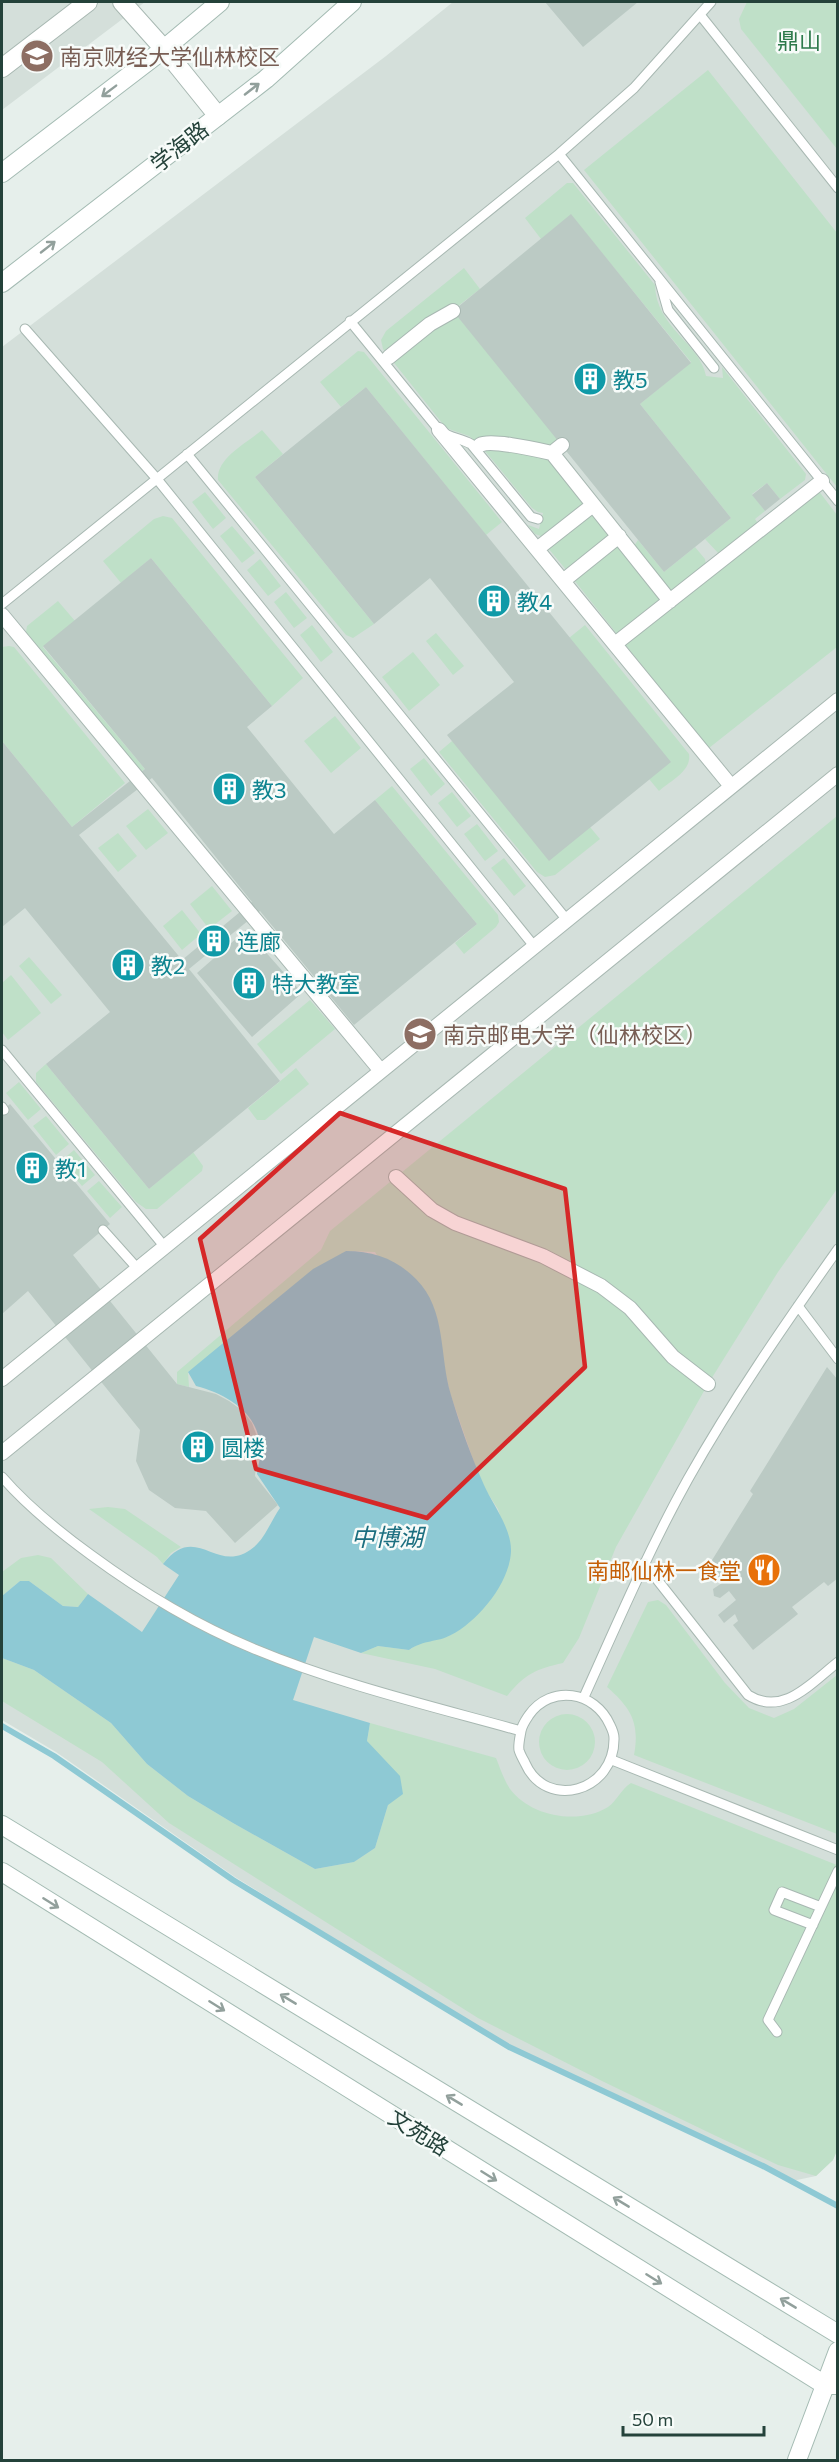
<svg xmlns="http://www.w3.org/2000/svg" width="839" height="2462" viewBox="0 0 839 2462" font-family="Commissioner,'Noto Sans SC',sans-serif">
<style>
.built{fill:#d4dfda}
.green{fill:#bfe0c8}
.water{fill:#8ec9d4}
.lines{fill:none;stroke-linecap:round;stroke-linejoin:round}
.stream{stroke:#8ec9d4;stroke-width:6}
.building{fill:#bbcac4;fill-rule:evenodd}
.service-casing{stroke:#a8b8b2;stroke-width:11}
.pedestrian-casing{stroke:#a8b8b2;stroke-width:16}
.minor-casing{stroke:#a8b8b2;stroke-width:20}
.tertiary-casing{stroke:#a8b8b2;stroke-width:20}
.secondary-casing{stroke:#a4bbb3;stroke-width:20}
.service{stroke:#fff;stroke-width:9}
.pedestrian{stroke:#fff;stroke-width:14}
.minor{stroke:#fff;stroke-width:18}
.tertiary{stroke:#fff;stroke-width:18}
.secondary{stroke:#fff;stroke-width:18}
.oneway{stroke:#92a09c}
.marked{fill:#d62828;fill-opacity:0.2;stroke:#d62828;stroke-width:4.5;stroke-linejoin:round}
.labels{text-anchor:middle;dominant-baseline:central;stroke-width:5;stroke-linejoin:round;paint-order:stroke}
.park-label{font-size:22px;fill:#2d7a4b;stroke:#f7fbf9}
.education-label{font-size:22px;fill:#785e54;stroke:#f7fbf9;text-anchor:start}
.street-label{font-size:22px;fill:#24423a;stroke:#f7fbf9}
.culture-label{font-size:22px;fill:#0d838f;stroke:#f7fbf9;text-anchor:start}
.food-label{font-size:22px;fill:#c56008;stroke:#f7fbf9;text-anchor:end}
.water-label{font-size:24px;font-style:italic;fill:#1c6f80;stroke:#f7fbf9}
</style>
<rect width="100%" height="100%" fill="#e6efeb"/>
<path class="built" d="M2,2H145L2,110Z
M453,2H837L838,2148L833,2160L816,2176L792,2181L509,2047L235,1877L56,1752L2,1720V347L386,56Z"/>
<path class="green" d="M747,2H837V149L741,29L739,19Z
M708,70L837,233V487L584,170Z
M567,183H573L655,285C656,328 700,343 706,376L723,378L722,367L806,474L805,480L780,499L767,483L752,494L765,511L755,519L759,525L719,554L705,539L731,518L640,404L691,362L571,215L541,239L525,218Z
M464,268L480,289L453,310L559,441L545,451L584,500L583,507L544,537L535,534L528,525L539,529L543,513L538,512L532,508L480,445L469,436L446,428L383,349L381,340L386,331Z
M358,351L364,352L502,522L486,535L366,387L341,407L320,382Z
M262,430L283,454L255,477L374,624L353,638L346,635L218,480C216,458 247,443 262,430Z
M818,490L837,515V647L709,748L624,643Z
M205,492L226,518L213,529L192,502Z
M593,511L612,535L567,571L548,548Z
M163,516L172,518L303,678L272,706L151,558L121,583L103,561L154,519Z
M232,526L255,553L242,563L220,536Z
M638,540L664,572L695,547L705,559L706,565L669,593L632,549Z
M619,544L662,597L617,634L574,580Z
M260,559L281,586L268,596L247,570Z
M286,592L307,618L294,628L274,602Z
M58,601L75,621L43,647L145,769L139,773L26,632L27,626Z
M312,625L333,652L321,662L300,635Z
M585,625L689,754C692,771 670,781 659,791L649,779L569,638Z
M436,633L464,666L453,675L426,641Z
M9,646L14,647L125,783L72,827L2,741V647Z
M413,652L440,685L409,711L382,677Z
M335,716L361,748L331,773L304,741Z
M452,741L590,827L600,839L555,875L545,877L537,872L439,752Z
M424,758L445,784L431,796L410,769Z
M392,786L498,915L499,922L496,927L464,954L455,943L477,924L375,800Z
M452,792L471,816L457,827L438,803Z
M148,809L168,833L146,850L126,826Z
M837,816V1189L778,1272L708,1384L616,1547L579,1638L563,1663C536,1669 525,1674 507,1696L435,1669L361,1653L378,1646L409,1650L421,1642L451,1635L463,1626L511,1552L498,1509L485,1489L475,1465L450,1393L444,1367L375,1252L346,1251L188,1372L189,1387L177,1384V1372L321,1250L330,1231Z
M477,824L498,851L485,861L464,834Z
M118,833L137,856L118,872L98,848Z
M504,858L526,886L514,896L491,868Z
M212,886L232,911L209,929L190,904Z
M182,910L201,934L182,950L163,926Z
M29,957L62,995L51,1004L19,966Z
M11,975L41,1013L8,1040L2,1032V983Z
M310,1000L335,1029L281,1074L257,1044Z
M46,1064L149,1189L193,1152L203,1166L202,1171L157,1209H146L136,1202L36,1082V1073Z
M296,1068L309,1084L265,1120H257L248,1108Z
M19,1082L41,1109L28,1120L6,1093Z
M46,1116L69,1144L56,1155L33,1126Z
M74,1150L95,1175L82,1186L61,1161Z
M99,1181L122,1207L110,1218L87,1191Z
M108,1507L125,1509L181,1547L171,1553L163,1564L157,1557L89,1509Z
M38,1555L51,1558L88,1594L78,1607L63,1606L29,1581H20L2,1596V1572L21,1558Z
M658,1600L666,1605L725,1683L749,1708L774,1718L794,1709L837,1675V1834L634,1755C640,1723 631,1708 607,1687L648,1602Z
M2,1658L34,1670L111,1723L147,1764L188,1796L233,1823L315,1869L354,1862L375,1848L388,1805L367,1741L370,1723L496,1758C500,1768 504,1780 510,1789C531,1817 579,1825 608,1807C617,1801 621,1789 631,1783L837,1865L838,2148L833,2160L816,2176L778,2165L714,2135L602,2081L478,2018L169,1823L102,1762L2,1701Z
M539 1742a28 28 0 1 1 56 0a28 28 0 1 1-56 0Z"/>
<path class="water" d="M346,1251C374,1251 396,1259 416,1279C447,1310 439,1356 451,1395C460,1425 471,1456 484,1485C493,1505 512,1529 511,1552C509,1584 478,1621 451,1635C436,1643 425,1639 409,1650L378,1646L361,1653L314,1637L293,1700L370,1723L367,1741L400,1776L403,1794L388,1805L375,1848L354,1862L315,1869L233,1823L188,1796L147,1764L111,1723L34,1670L2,1658V1596L20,1581H29L63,1606L78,1607L88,1594L142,1632L179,1575L163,1564C197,1520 217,1578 254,1547C265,1538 272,1519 280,1508L257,1474C257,1468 260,1462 260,1455C263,1416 230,1395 196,1386L188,1372L313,1269Z"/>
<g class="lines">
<path class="stream" d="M2,1726L54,1756L233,1880L509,2047L763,2166L838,2206"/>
</g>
<path class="building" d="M545,2H638L583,47Z
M571,214L691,363L640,404L731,518L664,572L453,311Z
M366,387L671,762L549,861L447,735L514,682L430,578L374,624L255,477Z
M767,483L780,499L765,511L752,495Z
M151,558L272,706L247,727L334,834L375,800L477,924L354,1025L260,911L189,969L280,1081L149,1189L46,1064L110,1012L25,908L2,927V741L72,827L145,769L43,646ZM152,778L252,902L182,960L79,835Z
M246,930L302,993L252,1037L197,973Z
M10,1104L110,1224L73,1255L177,1384L216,1394L229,1401L243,1411L252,1423L258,1439L255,1476L278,1505L235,1543L206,1511L175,1508L149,1490L136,1461L140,1430L28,1291L2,1314V1111Z
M827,1367L838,1380V1578L828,1586L824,1582L792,1607L798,1614L753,1650L733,1625L738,1621L735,1614L724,1623L718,1615L736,1600L729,1591L720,1598L714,1596L713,1589L722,1583L709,1565L753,1494L750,1491Z"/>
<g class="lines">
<defs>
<path id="service" d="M701,16L838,188
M559,154L838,501
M660,282L668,310L714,368
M350,321L439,430C449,438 460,438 471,444L531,517L538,519
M25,329L157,479L534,946
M187,454L567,920
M2,604L559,154L634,88L711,2
M2,1050L164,1246
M2,1107L4,1110
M103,1230L137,1268
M798,1306L838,1359
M2,1477C28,1507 58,1531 91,1555C140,1591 194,1624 252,1648C338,1684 431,1706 521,1731C522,1725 525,1721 529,1715C551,1684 595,1691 610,1725C612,1729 614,1733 614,1738C615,1792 546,1811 525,1763C523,1759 520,1754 519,1750C518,1745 520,1737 521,1731
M644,1563L748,1695C783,1717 811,1683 838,1662
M584,1697C617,1624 649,1549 688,1479C733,1399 785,1324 838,1249
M612,1760L838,1850
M813,1925L774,1910L782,1892L821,1907
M777,2032L768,2020L838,1871"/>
<path id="pedestrian" d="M389,357L430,324L453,311
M439,430L731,786
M480,445C490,439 538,450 552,453
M562,445L552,453L670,601
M537,549L593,505
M563,581L619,536
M2,615L381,1071
M615,644L822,481
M396,1177L432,1210L455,1223L543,1256L601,1286L630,1308L673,1357L708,1384
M2,1379L838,700
M2,1453L838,774"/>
<path id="minor" d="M122,2L164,49
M2,68L88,2"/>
<path id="tertiary" d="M164,49L218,116"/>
<path id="secondary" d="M2,173L164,49L220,2
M2,283L266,79L352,2
M2,1825L838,2334
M2,1872L825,2385H838
M797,2460L838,2351"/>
</defs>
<use href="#service" class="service-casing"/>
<use href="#pedestrian" class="pedestrian-casing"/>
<use href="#minor" class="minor-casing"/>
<use href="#tertiary" class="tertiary-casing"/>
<use href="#secondary" class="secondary-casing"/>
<use href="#service" class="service"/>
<use href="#pedestrian" class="pedestrian"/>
<use href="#minor" class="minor"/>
<use href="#tertiary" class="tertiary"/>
<use href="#secondary" class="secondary"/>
</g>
<defs><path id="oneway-shaft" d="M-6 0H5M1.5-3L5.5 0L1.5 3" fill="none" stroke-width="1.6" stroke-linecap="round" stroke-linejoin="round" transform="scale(1.5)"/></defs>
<g class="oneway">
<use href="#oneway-shaft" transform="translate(252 89) rotate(-38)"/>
<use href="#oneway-shaft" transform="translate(109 91) rotate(143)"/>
<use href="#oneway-shaft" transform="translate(48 247) rotate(-38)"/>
<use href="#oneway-shaft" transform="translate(51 1903) rotate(32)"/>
<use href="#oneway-shaft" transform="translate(288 1999) rotate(-149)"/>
<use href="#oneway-shaft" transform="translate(217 2006) rotate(32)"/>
<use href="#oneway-shaft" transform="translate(454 2100) rotate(-149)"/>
<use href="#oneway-shaft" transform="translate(489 2176) rotate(32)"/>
<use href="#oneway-shaft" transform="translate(621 2202) rotate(-149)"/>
<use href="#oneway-shaft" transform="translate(654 2279) rotate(32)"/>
<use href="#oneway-shaft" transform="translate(788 2303) rotate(-149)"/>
</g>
<path class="marked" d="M340,1113L565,1189L585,1367L427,1518L256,1469L200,1239Z"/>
<defs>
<symbol id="university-disc" viewBox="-11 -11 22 22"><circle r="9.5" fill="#8d6e63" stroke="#f7fbf9"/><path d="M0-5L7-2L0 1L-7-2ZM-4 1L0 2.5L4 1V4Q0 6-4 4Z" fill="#fff"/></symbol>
<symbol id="building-disc" viewBox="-11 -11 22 22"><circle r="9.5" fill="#0f9aa8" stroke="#f7fbf9"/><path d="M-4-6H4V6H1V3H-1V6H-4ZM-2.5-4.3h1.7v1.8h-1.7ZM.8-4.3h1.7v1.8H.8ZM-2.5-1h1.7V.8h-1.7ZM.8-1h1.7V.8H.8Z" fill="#fff"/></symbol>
<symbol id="restaurant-disc" viewBox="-11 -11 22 22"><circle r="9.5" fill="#e8710a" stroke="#f7fbf9"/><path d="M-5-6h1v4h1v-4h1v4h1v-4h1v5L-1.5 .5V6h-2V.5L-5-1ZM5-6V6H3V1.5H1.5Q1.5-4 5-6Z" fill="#fff"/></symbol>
</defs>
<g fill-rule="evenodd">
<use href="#university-disc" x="18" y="37" width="38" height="38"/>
<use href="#building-disc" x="571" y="360" width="38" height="38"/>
<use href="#building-disc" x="475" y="582" width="38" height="38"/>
<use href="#building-disc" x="210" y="770" width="38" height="38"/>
<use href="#building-disc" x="195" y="922" width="38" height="38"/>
<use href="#building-disc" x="109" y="946" width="38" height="38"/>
<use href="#building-disc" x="230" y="964" width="38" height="38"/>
<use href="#university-disc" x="401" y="1015" width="38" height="38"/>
<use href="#building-disc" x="13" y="1149" width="38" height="38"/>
<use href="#building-disc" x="179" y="1428" width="38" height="38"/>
<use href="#restaurant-disc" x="745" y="1551" width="38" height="38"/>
</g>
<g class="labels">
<g class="park-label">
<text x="799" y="40">鼎山</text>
</g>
<g class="education-label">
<text x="60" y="56">南京财经大学仙林校区</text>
<text x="443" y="1034">南京邮电大学（仙林校区）</text>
</g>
<g class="street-label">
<text transform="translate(179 146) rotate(-38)">学海路</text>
<text transform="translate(419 2132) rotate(32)">文苑路</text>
</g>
<g class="culture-label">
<text x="613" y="379">教5</text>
<text x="517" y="601">教4</text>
<text x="252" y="789">教3</text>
<text x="237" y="941">连廊</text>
<text x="151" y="965">教2</text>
<text x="272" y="983">特大教室</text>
<text x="55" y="1168">教1</text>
<text x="221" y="1447">圆楼</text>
</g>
<g class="food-label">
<text x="741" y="1570">南邮仙林一食堂</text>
</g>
<g class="water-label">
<text x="387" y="1536">中博湖</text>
</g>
</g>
<rect width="839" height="2462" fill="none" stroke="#24423a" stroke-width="6"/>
<path d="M623 2426v9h141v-9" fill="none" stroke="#24423a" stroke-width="3"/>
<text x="632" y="2426" font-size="18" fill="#24423a" stroke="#f7fbf9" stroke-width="4.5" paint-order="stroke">50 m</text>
</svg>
